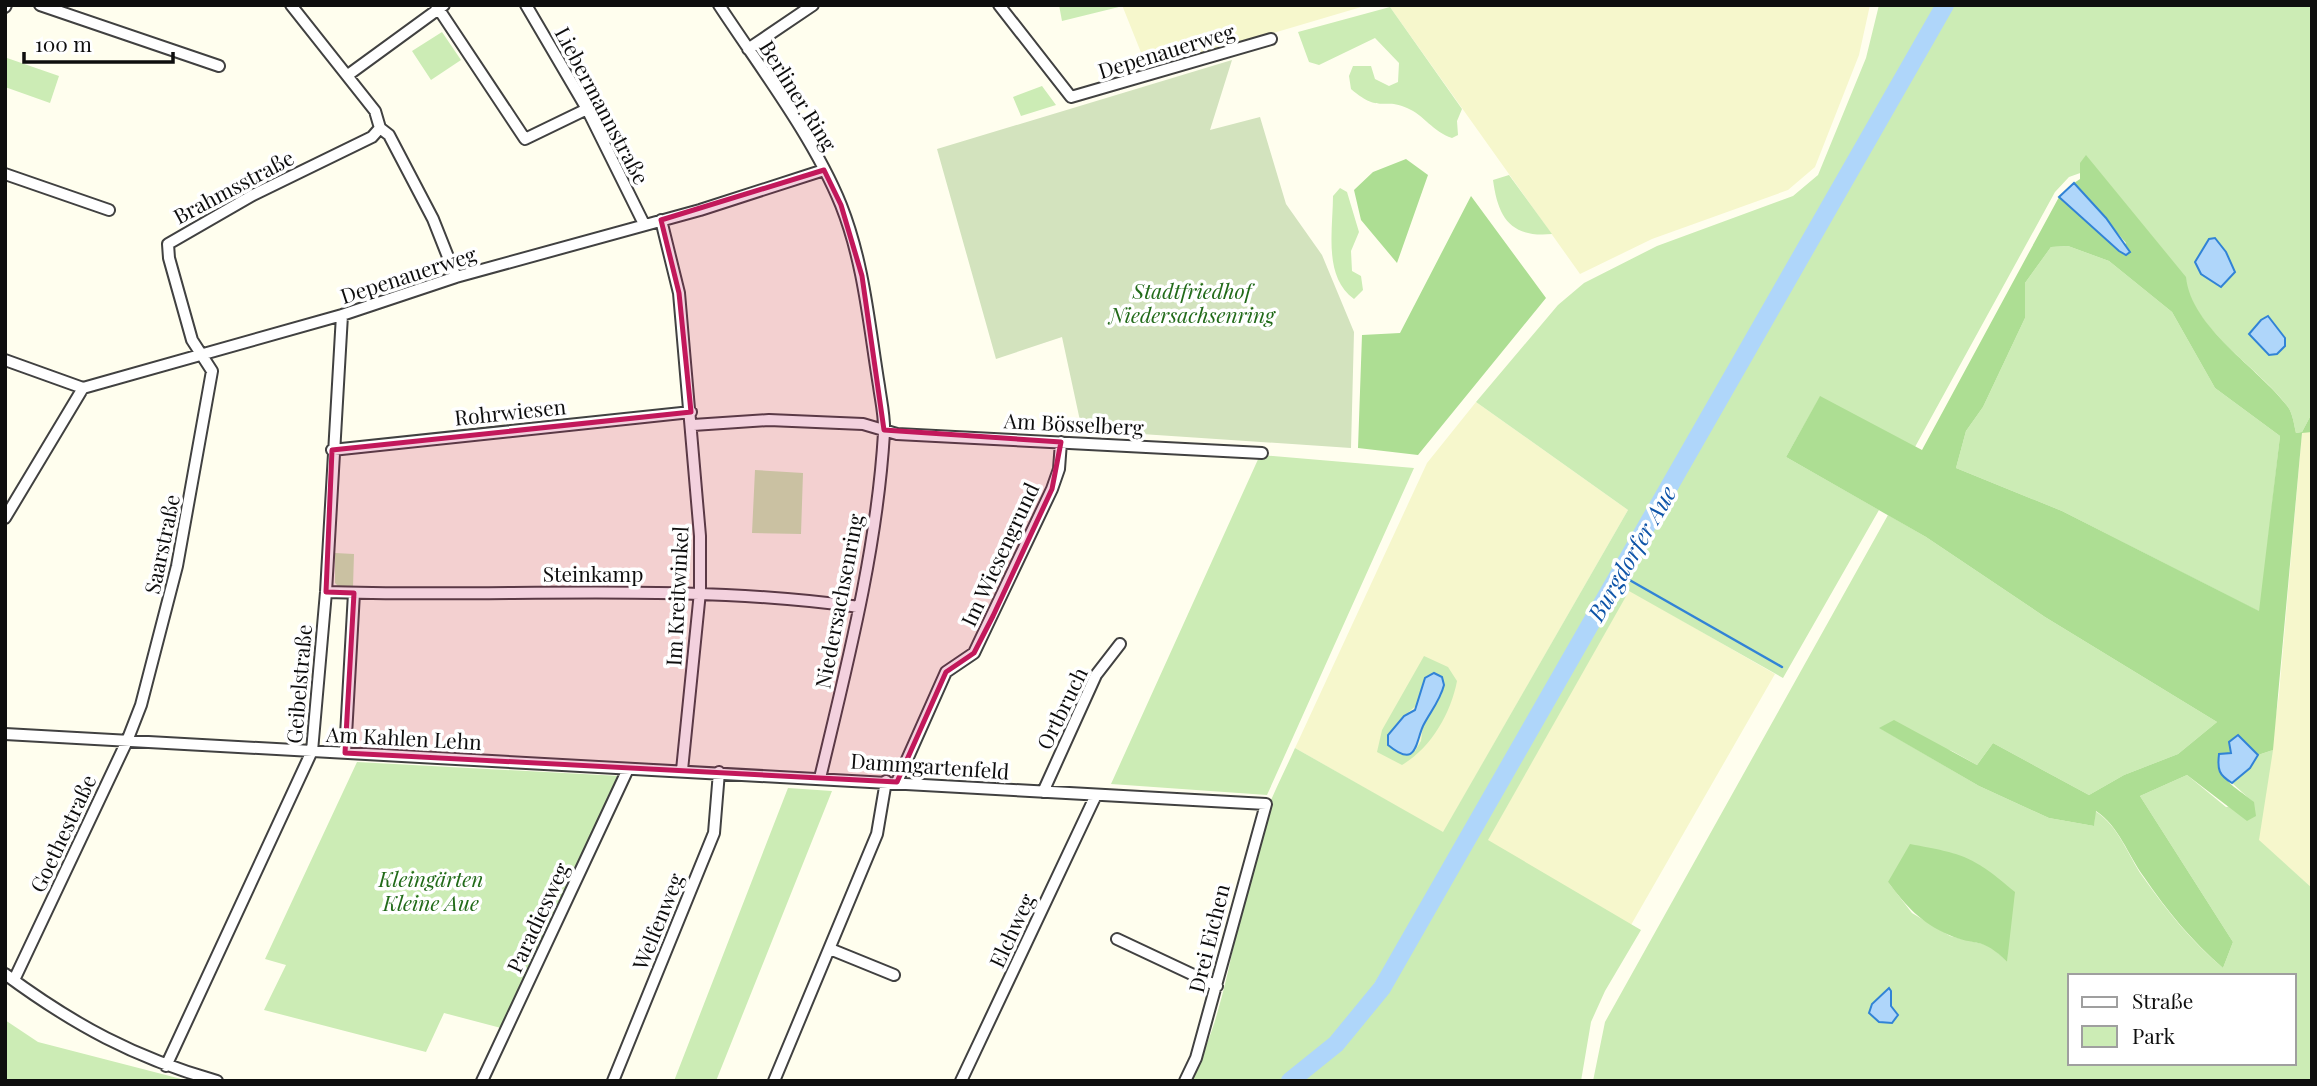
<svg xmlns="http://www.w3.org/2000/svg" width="2317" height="1086" viewBox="0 0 2317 1086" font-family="'Playfair Display',serif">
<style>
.farmland{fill:#f6f7cc}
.green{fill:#ccecb5;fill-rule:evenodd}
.forest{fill:#adde93;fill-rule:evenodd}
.cemetery{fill:#d3e3be}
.water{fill:#afd6fa;stroke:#3183d6;stroke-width:2}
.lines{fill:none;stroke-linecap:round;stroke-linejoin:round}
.stream{stroke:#3183d6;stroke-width:2.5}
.river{stroke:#afd6fa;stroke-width:18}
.minor-casing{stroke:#414141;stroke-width:14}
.minor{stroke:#fff;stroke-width:10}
.marked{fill:#c2185b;fill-opacity:0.2;stroke:#c2185b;stroke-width:5;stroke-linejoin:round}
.labels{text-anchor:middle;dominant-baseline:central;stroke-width:7;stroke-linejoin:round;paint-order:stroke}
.street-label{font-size:21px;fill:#0e0e0e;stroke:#fff}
.park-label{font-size:21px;font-style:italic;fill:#216a19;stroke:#fff}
.water-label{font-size:23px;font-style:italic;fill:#0e54a8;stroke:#fff}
</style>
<rect width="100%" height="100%" fill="#fffeee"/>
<path class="farmland" d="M1122,5H1368L1148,70Z
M1397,5H1870L1859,55L1815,167L1788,190L1652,239L1580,274L1390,7Z
M1476,402L1628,510L1443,833L1295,748L1427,463Z
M2302,432H2312V888L2258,840L2279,694Z
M1629,590L1775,674L1631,925L1487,841Z"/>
<path class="green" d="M1059,5H1122L1123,6L1062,21Z
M1879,5H1939L1459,842L1369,993L1325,1045L1279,1081H1190C1231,1005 1235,914 1259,832C1268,803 1283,775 1295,748L1443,832L1628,510L1476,402L1558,305L1584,283L1657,246L1793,196L1818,175L1866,58Z
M1949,5H2312V413L2302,432L2296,433C2294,425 2293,414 2288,407C2259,367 2191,329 2185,277L2086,156L2083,172L2069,177L2055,192L1915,447L1820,397L1786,457L1879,510L1783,678L1629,591L1488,840L1641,930L1605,991L1591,1022L1581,1081H1298L1338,1047L1386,989Z
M1390,7L1462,109L1457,121L1458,135L1452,138C1433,132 1424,115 1407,108C1383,97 1380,114 1351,89L1349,76L1353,66H1371L1375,79L1389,86L1398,82L1399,63L1375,38L1319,65L1309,62L1298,32Z
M442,32L461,60L431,80L412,51Z
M7,58L59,76L50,103L5,87Z
M1042,86L1056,105L1021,116L1013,97Z
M1509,175L1552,234C1510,238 1498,217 1493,180Z
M1340,188L1347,192L1359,232L1351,251L1352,271L1361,276L1363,290L1354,299C1323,277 1333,229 1333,196Z
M2068,246L2109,261L2172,312L2215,388L2280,436L2260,612L2062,511L1956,468L1966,431L1983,407L2025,318V283L2051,247Z
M1260,455L1414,468L1267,795L1111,784Z
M755,470L803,473L801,534L752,533Z
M1888,515L1926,537L2045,617L2217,722L2178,754L2124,775L2089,795L1993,743L1977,765L1952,751L1880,728L1979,786L2049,818L2094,826L2095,811C2119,826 2127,854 2143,877C2167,911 2191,941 2223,968L2233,942L2140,796L2187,775L2226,807L2254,803L2232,783L2250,768L2258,755L2273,750L2259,840L2312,888V1081H1593L1605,1022ZM1888,882L2008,931L2007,962L1991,946L1950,936L1912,913ZM2070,976H2294V1063H2070Z
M335,553L354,554L353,587H339L335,583Z
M1424,656L1448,667L1457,681C1451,713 1431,748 1402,765L1377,752L1382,730ZM1442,694L1423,726L1421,741L1415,751L1404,716L1418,704Z
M357,762L620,776L501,1028L444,1013L426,1052L264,1010L286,965L265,959Z
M788,788L832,791L716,1081H674Z
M5,1020L38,1042L189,1081H5Z"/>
<path class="forest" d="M2086,155L2186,277C2191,328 2259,368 2288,407C2293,414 2294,425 2296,433L2302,432L2312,413V432L2302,433L2273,750L2258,755L2238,735L2231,753L2219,755C2216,779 2237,788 2254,802L2256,816L2247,821L2187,775L2140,796L2233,942L2223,968C2192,941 2167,911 2144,877C2128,855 2119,826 2096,811L2094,826L2049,818L1979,786L1879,728L1894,720L1977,765L1993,743L2089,795L2124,775L2178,754L2217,722L2045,617L1926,537L1786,457L1820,396L1922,450L2059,197L2119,251L2126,243L2074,183L2080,179V163ZM2068,246L2109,261L2172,312L2215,388L2280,436L2259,611L2062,511L1956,468L1966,431L1983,407L2025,318V283L2051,247Z
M1406,159L1428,175L1397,263L1361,220L1354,190L1373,172Z
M1471,196L1546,298L1418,455L1358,448L1362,335L1400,333Z
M1910,844C1964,854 1973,856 2015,892L2007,962C1982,936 1977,947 1949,935C1920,922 1907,907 1888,882Z"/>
<path class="cemetery" d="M1232,60L1210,130L1260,117L1286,204L1322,255L1354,332L1351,448L1082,430L1062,337L996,359L937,149Z"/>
<path class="water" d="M2074,183L2106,218L2130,252L2126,255L2119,251L2059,197Z
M2215,238L2226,252L2235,272L2221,287L2201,274L2195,262L2209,239Z
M2268,316L2285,338V346L2277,354L2269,355L2249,334L2261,320Z
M1434,673L1442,677L1444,685C1440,701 1430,712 1423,726C1415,744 1417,769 1388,745V735L1404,716L1415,710L1425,678Z
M2238,735L2258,755L2250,768L2232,783C2219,775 2217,770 2219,754L2231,753L2229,742Z
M1889,988L1891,991V1006L1898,1015L1892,1023L1879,1022L1869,1013L1872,1004Z"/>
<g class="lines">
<path class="stream" d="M1619,574L1782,667"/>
<path class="river" d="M1290,1081L1336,1044L1382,988L1945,5"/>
<defs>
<path id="minor" d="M40,5L219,66
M291,5L375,111L380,128L389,135L433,219L456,277
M436,5L525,139L587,109
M526,5L587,109L644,224
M719,5C759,66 814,138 841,205C864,263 869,325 879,386C881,401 885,418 884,433C877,550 847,665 820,778
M999,5L1071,97L1271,39
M5,7L6,5
M748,49L813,5
M348,75L444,5
M5,174L109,210
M661,220L679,293L700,536V592L682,770
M5,360L83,388L342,315L456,277L700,210L824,170
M693,425L769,420L863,424L897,434L1262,453
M332,450L691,412
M5,518L83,388
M326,592C504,598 682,582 859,607
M5,734L1266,804L1196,1058L1185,1081
M345,753L354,593
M897,782L946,672L974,653L1052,489L1059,469L1061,442
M1043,792L1096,675L1120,644
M1117,939L1217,986
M830,949L894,975
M5,974C74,1025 135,1058 217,1081
M14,980L127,741L141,705L177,566L212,371L192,340L169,258L168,244L253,195L372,137L380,128
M166,1066L312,751L326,592L342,315
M482,1081L628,769
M613,1081L714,833L719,772
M774,1081L877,834L886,781
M961,1081L1096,795"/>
</defs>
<use href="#minor" class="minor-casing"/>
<use href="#minor" class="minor"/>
</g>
<path class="marked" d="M824,170L841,205L862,276L884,430L1061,442L1052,489L993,616L974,653L946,672L897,782L345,753L354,593L326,592L332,450L691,412L679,293L661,220Z"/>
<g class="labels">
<g class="street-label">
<text transform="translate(1166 50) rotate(-17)">Depenauerweg</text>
<text transform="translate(799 95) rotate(58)">Berliner Ring</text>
<text transform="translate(603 105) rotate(62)">Liebermannstraße</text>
<text transform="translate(233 186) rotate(-28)">Brahmsstraße</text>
<text transform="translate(408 274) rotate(-18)">Depenauerweg</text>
<text transform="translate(510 411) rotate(-6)">Rohrwiesen</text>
<text transform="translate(1074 423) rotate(3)">Am Bösselberg</text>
<text transform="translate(161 544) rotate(-78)">Saarstraße</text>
<text transform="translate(999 554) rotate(-65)">Im Wiesengrund</text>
<text x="593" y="573">Steinkamp</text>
<text transform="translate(676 596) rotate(-87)">Im Kreitwinkel</text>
<text transform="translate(838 601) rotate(-79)">Niedersachsenring</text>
<text transform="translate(298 684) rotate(-85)">Geibelstraße</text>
<text transform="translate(1061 708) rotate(-64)">Ortbruch</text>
<text transform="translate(404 737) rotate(3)">Am Kahlen Lehn</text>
<text transform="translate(930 765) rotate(4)">Dammgartenfeld</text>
<text transform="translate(62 833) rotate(-65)">Goethestraße</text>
<text transform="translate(537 917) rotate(-65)">Paradiesweg</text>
<text transform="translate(657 921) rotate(-68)">Welfenweg</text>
<text transform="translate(1011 930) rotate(-65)">Elchweg</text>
<text transform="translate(1208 938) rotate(-76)">Drei Eichen</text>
</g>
<g class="park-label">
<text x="1192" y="290">Stadtfriedhof<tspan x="1192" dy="24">Niedersachsenring</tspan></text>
<text x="431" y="878">Kleingärten<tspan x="431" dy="24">Kleine Aue</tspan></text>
</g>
<g class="water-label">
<text transform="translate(1631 553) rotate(-60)">Burgdorfer Aue</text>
</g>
</g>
<rect width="2317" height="1086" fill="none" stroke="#0e0e0e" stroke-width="14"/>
<rect x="2068" y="974" width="228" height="91" fill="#ffffff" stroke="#9f9f9f" stroke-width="2"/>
<rect x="2082" y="997" width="35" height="10" fill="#ffffff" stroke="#9f9f9f" stroke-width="2"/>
<text x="2132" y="1009" font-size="21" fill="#0e0e0e">Straße</text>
<rect x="2082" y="1026" width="35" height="21" fill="#ccecb5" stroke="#9f9f9f" stroke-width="2"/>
<text x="2132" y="1044" font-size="21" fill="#0e0e0e">Park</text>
<path d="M24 52v10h149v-10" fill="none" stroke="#0e0e0e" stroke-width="3.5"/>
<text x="35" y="52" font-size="21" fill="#0e0e0e" stroke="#ffffff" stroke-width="5" paint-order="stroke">100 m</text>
</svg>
